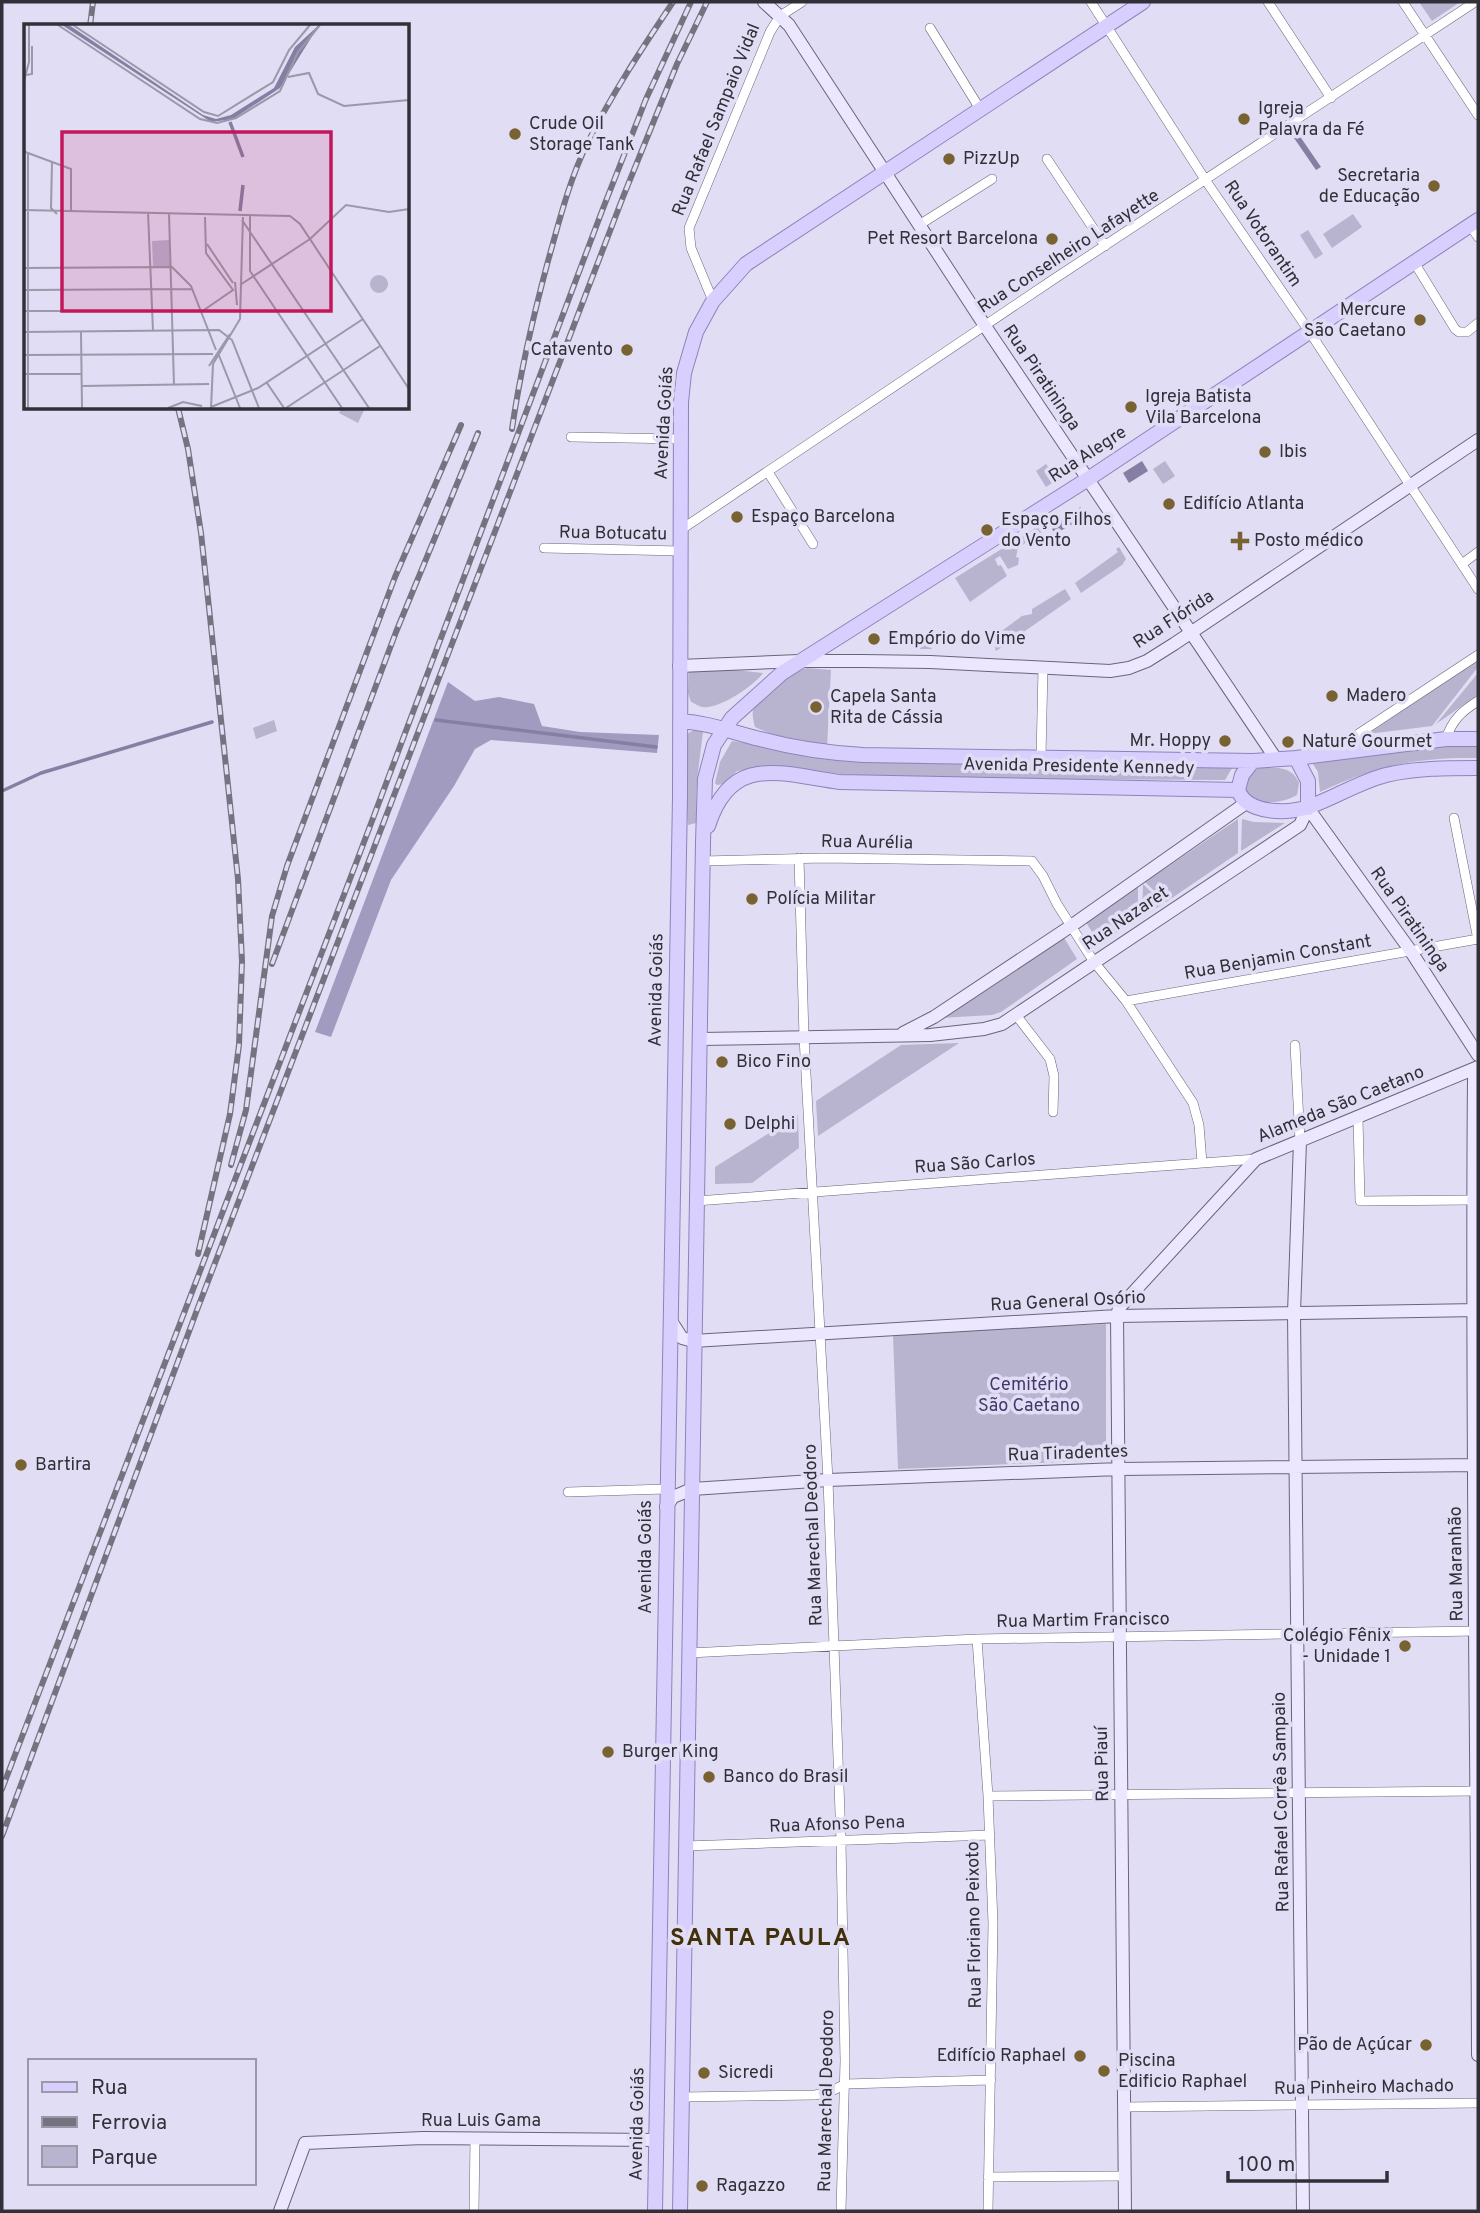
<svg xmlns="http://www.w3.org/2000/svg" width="1480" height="2213" viewBox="0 0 1480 2213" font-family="Overpass,sans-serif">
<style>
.green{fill:#b8b3cf}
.forest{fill:#a29bc0}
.water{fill:#867fa3}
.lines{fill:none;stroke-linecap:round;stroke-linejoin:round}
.stream{stroke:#867fa3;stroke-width:3.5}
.street-casing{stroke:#696579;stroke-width:10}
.secondary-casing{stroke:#696579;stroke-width:14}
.primary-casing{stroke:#8e83b9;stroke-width:16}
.street{stroke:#fff;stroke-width:9}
.secondary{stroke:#ece7ff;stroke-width:12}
.primary{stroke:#d9cffe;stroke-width:14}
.rail-casing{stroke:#767381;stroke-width:6}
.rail{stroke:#e1ddf4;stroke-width:3.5;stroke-dasharray:10;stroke-linecap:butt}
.poi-dot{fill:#796232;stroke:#e1ddf4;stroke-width:2.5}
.labels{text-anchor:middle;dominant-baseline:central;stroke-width:7;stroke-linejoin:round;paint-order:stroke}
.poi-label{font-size:18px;fill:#313038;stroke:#e1ddf4;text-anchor:start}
.street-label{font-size:18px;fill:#313038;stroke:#e1ddf4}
.park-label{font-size:18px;fill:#443769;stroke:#e1ddf4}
.district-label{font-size:24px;font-weight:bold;letter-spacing:2px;fill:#423008;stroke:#e1ddf4}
.inset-river{fill:none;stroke:#867fa3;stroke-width:3.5}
.inset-road{fill:none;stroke:#9b98a9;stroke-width:2}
.view{fill:#c2185b;fill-opacity:0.15;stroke:#c2185b;stroke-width:3.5}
.inset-edge{fill:none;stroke:#313038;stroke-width:3.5}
</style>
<rect width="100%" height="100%" fill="#e1ddf4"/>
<path class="green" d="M1419,2H1460L1432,21Z
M1353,214L1362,227L1332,248L1323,234Z
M1308,230L1323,254L1315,259L1300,235Z
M342,408H365L358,423L339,413Z
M1165,461L1175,476L1163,484L1153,469Z
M1046,464L1057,480L1046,487L1036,471Z
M1040,525L1044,531L1018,548L1016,557L1019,558L1018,565L1008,569L1000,556L995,559L998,566L1001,565L1007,576L970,602L955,578Z
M1119,547L1126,559L1122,565L1081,593L1075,583L1118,552L1116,549Z
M1065,589L1071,599L996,651L992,638L1022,616L1032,614V609Z
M922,632L932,649H915L910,640Z
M1478,659V667L1432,726L1368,734Z
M717,668L763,673C754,686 718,710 702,707C698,706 694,703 691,702L688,693L689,670Z
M807,668L831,670L827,747L778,737L755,727C753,719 751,712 755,704C764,688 790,673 807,668Z
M1478,673V695L1436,724Z
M274,720L277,731L256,739L253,728Z
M694,730L703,732L697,780L696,823L688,825L686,795L687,734Z
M732,741L838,758L1234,765L1225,780L901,778L841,774L773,765L737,771L723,784L717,785L715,783L720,762Z
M1446,743L1478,744V758C1417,757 1375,766 1320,792L1318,772L1311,761Z
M1259,768C1276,768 1291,765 1299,783L1297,795C1281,804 1254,807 1245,789L1249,773Z
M1238,819V853L1166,902L1145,882Z
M1242,819L1254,822L1285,823L1241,851Z
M1143,884L1163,904L1142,917Z
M1138,885V919L1100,944L1085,921Z
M1063,936L1077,959L1001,1012L992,1015L940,1018Z
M959,1043L818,1136L816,1101L901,1045Z
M798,1115L799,1148L752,1183L715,1184V1167Z
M1106,1324V1460L898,1469L893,1334Z"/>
<path class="forest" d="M448,682L475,701L499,697L534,704L542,726L580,732L659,735L657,753L491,740L475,749L454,786L391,880L331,1037L315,1032Z"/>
<path class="water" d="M1299,135L1321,167L1316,170L1294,138Z
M1142,461L1148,471L1129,483L1123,473Z
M1080,507L1088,513L1081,517L1078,524L1071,525L1055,534L1052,529C1063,521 1060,516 1075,513Z"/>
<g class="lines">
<path class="stream" d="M436,720L656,747
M2,791L41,773L212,722"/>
<defs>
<path id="street" d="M1091,2L1206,181L1309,331L1478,589
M1268,2L1331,98
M1403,2L1478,115
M930,28L980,109
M1047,159L1105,246
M919,225L992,179
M1470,225L1478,237
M1414,262L1455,329L1459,332H1467L1478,323
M713,301L691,248L689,228L770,32L780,16L802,2
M571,437L680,439
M768,472L813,544
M682,529L1054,279L1475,2
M544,548L681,551
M1462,564L1478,552
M1446,739C1452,720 1462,711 1478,701
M1331,752L1478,655
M1041,757L1043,668
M1454,818L1478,940
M799,858L804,1037L828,1480L841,1841L845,2061L841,2211
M703,861L824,858L1032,861L1043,876L1057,904L1094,962L1126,1001L1193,1103L1199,1125L1202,1163
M1126,1001L1478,939
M1016,1015L1050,1059L1054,1076L1053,1112
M1295,1045L1300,1141
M1358,1118L1360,1201L1472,1200
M696,1201L1256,1159
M568,1492L666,1489
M977,1639L988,1796L993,1923L988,2211
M689,1653L977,1639L1478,1631
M988,1796L1478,1791
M685,1846L990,1835
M681,2097L815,2095L830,2092L845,2084L991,2080
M1123,2107L1478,2103
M988,2177L1124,2176
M474,2211L475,2138"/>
<path id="secondary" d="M764,2L789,25L985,326L1276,759
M679,666L799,661H863L930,662L1110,671L1129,668L1147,661L1174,644L1478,440
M1308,808L1410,950L1478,1055
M903,1033L934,1017L1071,926L1246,803
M700,1039L930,1035L984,1029L1002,1024L1300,825L1308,808
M1478,1074L1474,1079C1471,1404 1477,1730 1478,2055
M1300,1141L1294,1313L1303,2211
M671,1321L682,1338L693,1341L1117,1316L1478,1310
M666,1507L673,1497L692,1489L828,1480L1119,1469L1478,1465
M280,2211L305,2143L423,2138L657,2140
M1125,2211L1117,1316L1119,1308L1256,1159L1478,1067"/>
<path id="primary" d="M680,721C710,723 731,732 760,739C793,748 828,753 863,755L1253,761L1296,758L1446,739H1478
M1296,758L1308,781V808
M1238,790C1247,815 1289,814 1311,806C1336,797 1359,782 1386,775C1416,768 1447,768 1478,768
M1238,790L1242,775L1253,761
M708,826C731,753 780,774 840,782L1238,790
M655,2211L680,797L681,402L684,373L696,332L713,301L746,264L1143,2
M680,2211L703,842L705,779L714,745L732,718L782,673L1088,479L1478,220"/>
</defs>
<use href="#street" class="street-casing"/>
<use href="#secondary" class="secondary-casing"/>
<use href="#primary" class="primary-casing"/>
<use href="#street" class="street"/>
<use href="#secondary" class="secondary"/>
<use href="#primary" class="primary"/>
<defs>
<path id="rail" d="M90,26L93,2
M178,408L188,449L201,533L238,879L242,961L239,1045L230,1114L198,1254
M512,429C520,373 533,317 548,261C559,222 569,181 587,144C611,95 643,47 673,2
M272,964L396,632L478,433
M231,1165L246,1110L272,916L287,866L395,577L461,425
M2,1789L358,858L602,211L646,99L691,2
M2,1836L197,1310L623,197L677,64L707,2"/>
</defs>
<use href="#rail" class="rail-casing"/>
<use href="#rail" class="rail"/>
</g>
<g class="poi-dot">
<circle cx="1244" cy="119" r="7"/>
<circle cx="515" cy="134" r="7"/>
<circle cx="949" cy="159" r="7"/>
<circle cx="1434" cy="186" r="7"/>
<circle cx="1052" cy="239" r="7"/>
<circle cx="1420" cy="320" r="7"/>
<circle cx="627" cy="350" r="7"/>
<circle cx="1131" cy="407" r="7"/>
<circle cx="1265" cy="452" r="7"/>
<circle cx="1169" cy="504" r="7"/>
<circle cx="737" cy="517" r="7"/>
<circle cx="987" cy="530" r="7"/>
<path d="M1236.5 530.5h7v7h7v7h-7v7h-7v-7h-7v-7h7z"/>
<circle cx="874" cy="639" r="7"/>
<circle cx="1332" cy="696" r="7"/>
<circle cx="816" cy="707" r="7"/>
<circle cx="1225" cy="741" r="7"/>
<circle cx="1288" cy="742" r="7"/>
<circle cx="752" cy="899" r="7"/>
<circle cx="722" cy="1062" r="7"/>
<circle cx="730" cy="1124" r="7"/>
<circle cx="21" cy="1465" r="7"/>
<circle cx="1405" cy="1646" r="7"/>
<circle cx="608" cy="1752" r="7"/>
<circle cx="709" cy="1777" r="7"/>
<circle cx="1426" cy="2045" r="7"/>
<circle cx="1080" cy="2056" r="7"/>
<circle cx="1104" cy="2071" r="7"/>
<circle cx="704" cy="2073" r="7"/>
<circle cx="702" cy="2186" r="7"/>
</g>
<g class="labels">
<g class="poi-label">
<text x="1258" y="109">Igreja<tspan x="1258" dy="21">Palavra da Fé</tspan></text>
<text x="529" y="124">Crude Oil<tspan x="529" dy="21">Storage Tank</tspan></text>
<text x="963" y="159">PizzUp</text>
<text x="1420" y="176" text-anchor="end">Secretaria<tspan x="1420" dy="21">de Educação</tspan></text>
<text x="1038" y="239" text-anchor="end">Pet Resort Barcelona</text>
<text x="1406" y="310" text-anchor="end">Mercure<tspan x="1406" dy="21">São Caetano</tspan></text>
<text x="613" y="350" text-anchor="end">Catavento</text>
<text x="1145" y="397">Igreja Batista<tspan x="1145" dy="21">Vila Barcelona</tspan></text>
<text x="1279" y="452">Ibis</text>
<text x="1183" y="504">Edifício Atlanta</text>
<text x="751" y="517">Espaço Barcelona</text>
<text x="1001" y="520">Espaço Filhos<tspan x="1001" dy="21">do Vento</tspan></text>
<text x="1254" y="541">Posto médico</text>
<text x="888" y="639">Empório do Vime</text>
<text x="1346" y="696">Madero</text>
<text x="830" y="697">Capela Santa<tspan x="830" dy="21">Rita de Cássia</tspan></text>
<text x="1211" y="741" text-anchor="end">Mr. Hoppy</text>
<text x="1302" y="742">Naturê Gourmet</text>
<text x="766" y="899">Polícia Militar</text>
<text x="736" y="1062">Bico Fino</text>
<text x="744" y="1124">Delphi</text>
<text x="35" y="1465">Bartira</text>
<text x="1391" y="1636" text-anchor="end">Colégio Fênix<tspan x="1391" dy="21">- Unidade 1</tspan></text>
<text x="622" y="1752">Burger King</text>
<text x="723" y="1777">Banco do Brasil</text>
<text x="1412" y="2045" text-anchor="end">Pão de Açúcar</text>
<text x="1066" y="2056" text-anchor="end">Edifício Raphael</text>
<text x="1118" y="2061">Piscina<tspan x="1118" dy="21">Edificio Raphael</tspan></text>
<text x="718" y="2073">Sicredi</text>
<text x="716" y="2186">Ragazzo</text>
</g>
<g class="street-label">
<text transform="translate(717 120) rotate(-68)">Rua Rafael Sampaio Vidal</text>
<text transform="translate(1262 234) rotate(56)">Rua Votorantim</text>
<text transform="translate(1069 252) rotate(-33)">Rua Conselheiro Lafayette</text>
<text transform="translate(1041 378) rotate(56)">Rua Piratininga</text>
<text transform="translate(665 423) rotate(-87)">Avenida Goiás</text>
<text transform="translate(1088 455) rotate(-33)">Rua Alegre</text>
<text transform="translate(613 534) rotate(1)">Rua Botucatu</text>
<text transform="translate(1174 620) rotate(-33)">Rua Flórida</text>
<text transform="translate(1079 767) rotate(1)">Avenida Presidente Kennedy</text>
<text transform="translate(867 843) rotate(1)">Rua Aurélia</text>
<text transform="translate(1126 919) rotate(-34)">Rua Nazaret</text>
<text transform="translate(1409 920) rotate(55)">Rua Piratininga</text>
<text transform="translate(1278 958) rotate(-10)">Rua Benjamin Constant</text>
<text transform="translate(657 990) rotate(-89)">Avenida Goiás</text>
<text transform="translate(1341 1105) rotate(-22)">Alameda São Caetano</text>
<text transform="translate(975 1164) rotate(-4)">Rua São Carlos</text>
<text transform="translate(1068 1302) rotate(-3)">Rua General Osório</text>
<text transform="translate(1068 1454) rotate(-2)">Rua Tiradentes</text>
<text transform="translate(814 1535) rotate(-92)">Rua Marechal Deodoro</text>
<text transform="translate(646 1557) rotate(-90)">Avenida Goiás</text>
<text transform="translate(1457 1564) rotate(-91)">Rua Maranhão</text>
<text transform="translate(1083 1621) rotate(-1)">Rua Martim Francisco</text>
<text transform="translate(1103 1764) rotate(-91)">Rua Piauí</text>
<text transform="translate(1282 1802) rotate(-91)">Rua Rafael Corrêa Sampaio</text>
<text transform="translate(837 1825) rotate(-2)">Rua Afonso Pena</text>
<text transform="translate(975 1925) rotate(-91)">Rua Floriano Peixoto</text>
<text transform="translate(1364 2088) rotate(-1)">Rua Pinheiro Machado</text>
<text transform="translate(827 2101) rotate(-89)">Rua Marechal Deodoro</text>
<text x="481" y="2121">Rua Luis Gama</text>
<text transform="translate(638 2124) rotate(-89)">Avenida Goiás</text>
</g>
<g class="park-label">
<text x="1029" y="1385">Cemitério<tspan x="1029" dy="21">São Caetano</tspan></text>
</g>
<g class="district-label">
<text x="761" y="1939">SANTA PAULA</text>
</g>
</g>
<g transform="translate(24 24)">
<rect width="385" height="385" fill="#e1ddf4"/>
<path d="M145,216L146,242H129L128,217ZM346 260a9 9 0 1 1 18 0a9 9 0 1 1-18 0Z" fill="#b8b3cf"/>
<path d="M38,1H45L179,91L192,95L207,91L250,64L271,23L295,1L256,64L209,95L187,98Z" fill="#867fa3"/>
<path class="inset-river" d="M206,98L219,133M216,187L219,161"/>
<path class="inset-road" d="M34,1L176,95L193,99L212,94L256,67L274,28L296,1M49,1L180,88L194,92L249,58L265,26L286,1M2,51L8,50V22M264,53L285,49L294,70L320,82L385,76M0,57L5,38V1M0,127L4,129V384M4,129L47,145V187M28,138L27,184L33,190M0,186L266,192L276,200L385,365M124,188L129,307M145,190L150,361M226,192V247L318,384M218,196L345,384M286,215L322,181L365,188L385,185M183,220L209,259M0,244L148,243L167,262L192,326M211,258L213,281M216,261L286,215M0,266L168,265M0,287H176M177,288L209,266L182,229L181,193M0,308L195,306L208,316L235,384M57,308L58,384M194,329L216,384M0,331L189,330M185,342L206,310M0,350H57M243,359L260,384M58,362L185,360M187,383L234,364L339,295M144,384L159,378L178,382M187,384L189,340L216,295L219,193M262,384L356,322"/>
<path class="view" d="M38,108H307V287H38Z"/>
<rect width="385" height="385" class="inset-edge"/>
</g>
<rect width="1480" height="2213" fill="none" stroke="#313038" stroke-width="7"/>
<rect x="28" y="2059" width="228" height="126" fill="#e1ddf4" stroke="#9b98a9" stroke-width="2"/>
<rect x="42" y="2082" width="35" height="10" fill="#d9cffe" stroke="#9b98a9" stroke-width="2"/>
<text x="91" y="2094" font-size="21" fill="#313038">Rua</text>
<rect x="42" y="2117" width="35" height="10" fill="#767381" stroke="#9b98a9" stroke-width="2"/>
<text x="91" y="2129" font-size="21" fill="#313038">Ferrovia</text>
<rect x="42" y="2146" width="35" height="21" fill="#b8b3cf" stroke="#9b98a9" stroke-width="2"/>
<text x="91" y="2164" font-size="21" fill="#313038">Parque</text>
<path d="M1228 2171v10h159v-10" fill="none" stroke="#313038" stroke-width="3.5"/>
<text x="1238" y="2171" font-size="21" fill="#313038" stroke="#e1ddf4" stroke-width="5" paint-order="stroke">100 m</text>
</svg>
